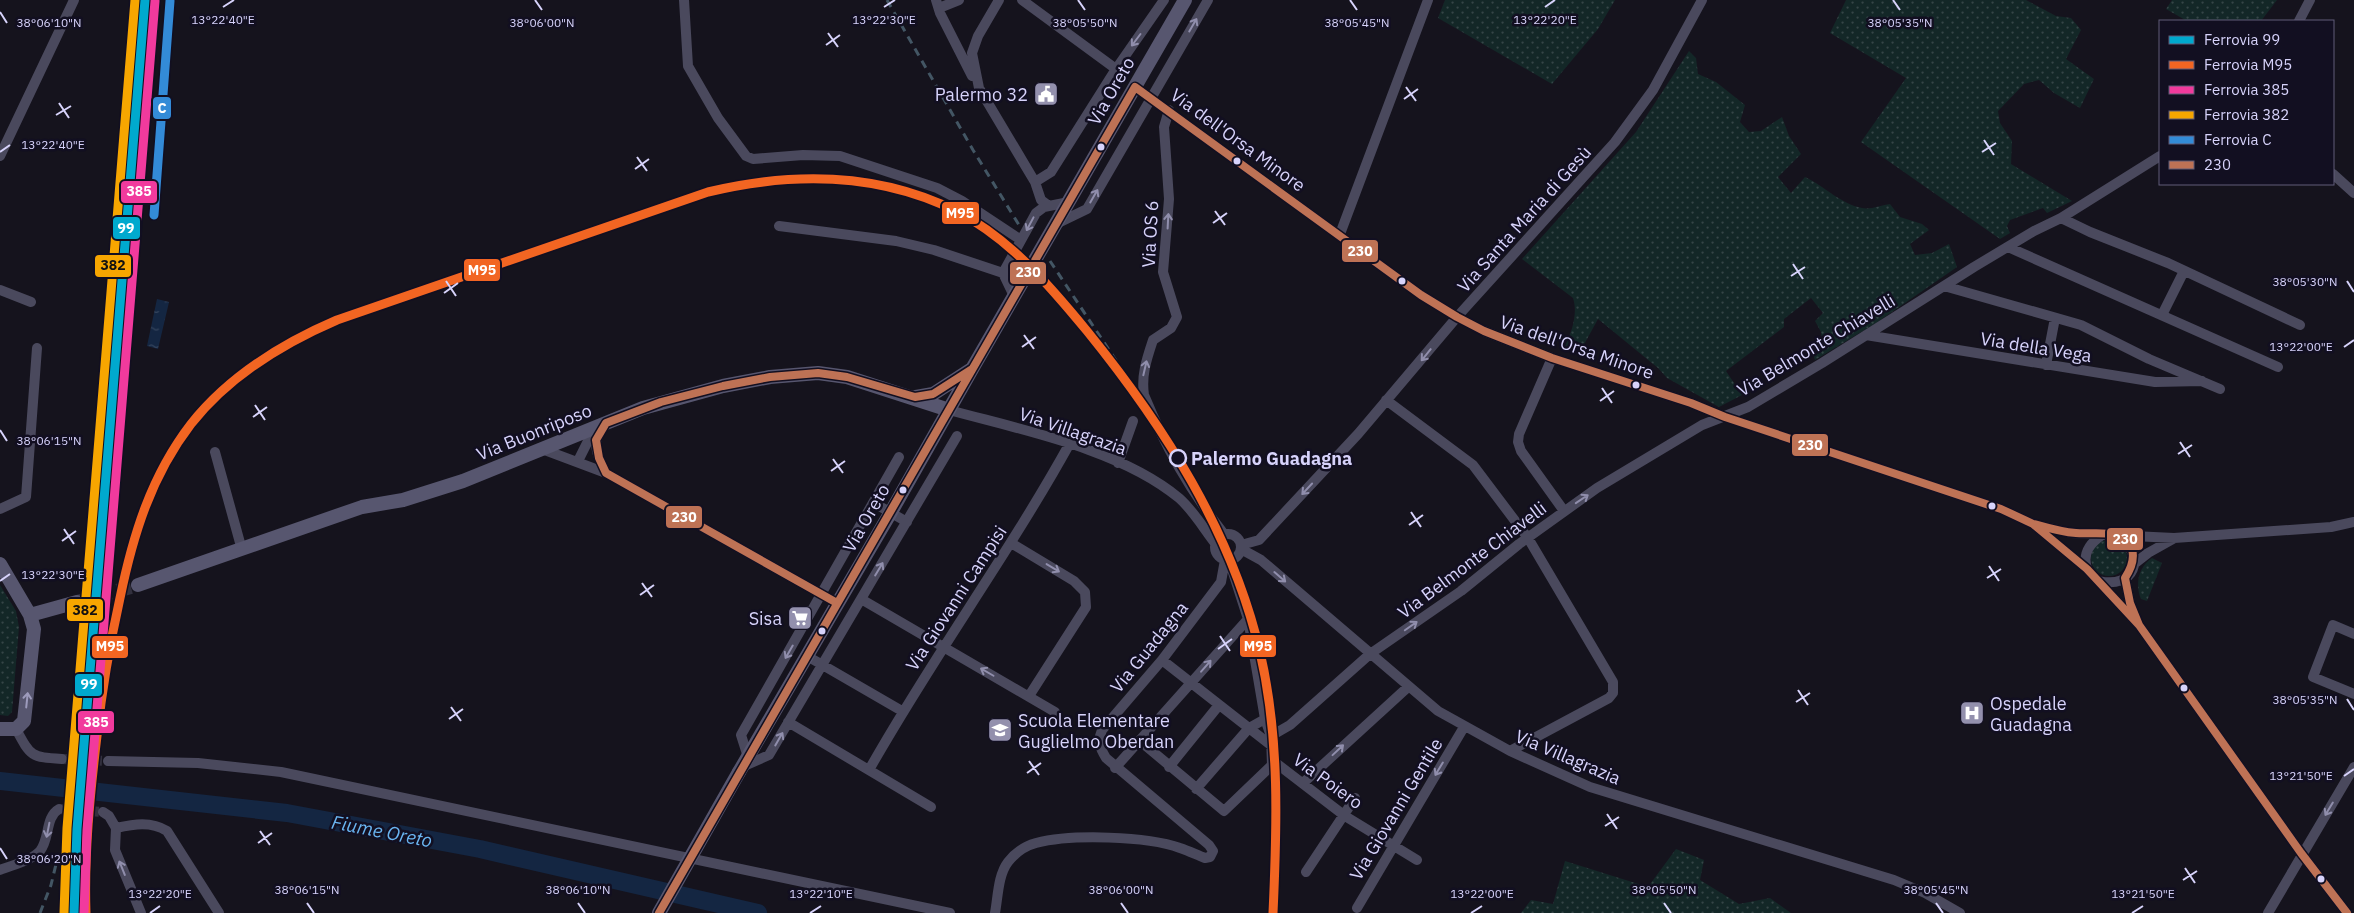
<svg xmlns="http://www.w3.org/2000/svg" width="2354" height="913" viewBox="0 0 2354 913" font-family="'IBM Plex Sans',sans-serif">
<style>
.grass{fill:url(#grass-dots)}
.water{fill:url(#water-ripples)}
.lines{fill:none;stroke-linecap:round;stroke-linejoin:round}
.river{stroke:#142642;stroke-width:18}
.street-tunnel{stroke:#32303e;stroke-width:10;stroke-dasharray:10 5;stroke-linecap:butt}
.secondary-tunnel{stroke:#32303e;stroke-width:14;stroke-dasharray:14 7;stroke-linecap:butt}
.street{stroke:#4a495d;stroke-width:10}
.secondary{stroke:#57566f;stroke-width:14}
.rail{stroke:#435664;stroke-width:3;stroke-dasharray:8 6;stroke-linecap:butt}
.secondary-bridge{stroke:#57566f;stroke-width:14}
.bus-1-casing{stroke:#120f21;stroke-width:11}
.bus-1{stroke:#be7255;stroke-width:8}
.rail-1-casing{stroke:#120f21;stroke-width:12}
.rail-2-casing{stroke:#120f21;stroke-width:12}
.rail-3-casing{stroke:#120f21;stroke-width:12}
.rail-4-casing{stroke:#120f21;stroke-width:12}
.rail-5-casing{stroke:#120f21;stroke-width:12}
.rail-1{stroke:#00a9ce;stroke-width:9}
.rail-2{stroke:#f26522;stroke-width:9}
.rail-3{stroke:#f13a9d;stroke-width:9}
.rail-4{stroke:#f7a600;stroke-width:9}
.rail-5{stroke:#338bd7;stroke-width:9}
.oneway{stroke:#908eac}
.oneway2{stroke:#9d9bbc}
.ticks{fill:none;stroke:#d7d3fb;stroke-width:2}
.bus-dot{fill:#d7d3fb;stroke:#120f21;stroke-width:2}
.stop-dot{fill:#120f21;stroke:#d7d3fb;stroke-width:2.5}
.labels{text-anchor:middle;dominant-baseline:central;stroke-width:5;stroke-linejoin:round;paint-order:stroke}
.street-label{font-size:18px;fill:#d7d3fb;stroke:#120f21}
.poi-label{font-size:18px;fill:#d7d3fb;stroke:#120f21;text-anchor:end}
.stop-label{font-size:18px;font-weight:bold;fill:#d7d3fb;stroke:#120f21;text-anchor:start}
.water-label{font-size:19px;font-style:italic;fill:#6ab5f1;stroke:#120f21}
.ticks-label{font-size:12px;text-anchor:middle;fill:#d7d3fb;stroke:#120f21;stroke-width:5;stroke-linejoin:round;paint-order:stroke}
.line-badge{stroke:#120f21;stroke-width:2}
.badge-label{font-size:14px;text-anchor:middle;font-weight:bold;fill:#fff}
.pale-badge-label{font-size:14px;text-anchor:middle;font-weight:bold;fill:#111}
</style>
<defs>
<pattern id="grass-dots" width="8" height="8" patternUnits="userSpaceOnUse" patternTransform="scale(1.25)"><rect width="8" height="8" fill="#132727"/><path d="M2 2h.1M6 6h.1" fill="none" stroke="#354547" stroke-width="1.8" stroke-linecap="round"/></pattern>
<pattern id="water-ripples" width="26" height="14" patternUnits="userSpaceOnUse" patternTransform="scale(1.25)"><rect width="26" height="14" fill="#142642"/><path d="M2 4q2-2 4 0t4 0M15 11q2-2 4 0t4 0" fill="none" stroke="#35455e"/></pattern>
</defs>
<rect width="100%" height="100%" fill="#15131d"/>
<path class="grass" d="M1445,0H1615L1598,29L1552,84L1438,18Z
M1846,0H2026L2056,16L2071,18L2081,30L2066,59L2094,79L2080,108L2054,93L2039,80L2024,84L1998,111L2000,123L2012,141L2011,164L2072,201L2047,213L2043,208L2010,220L2007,226L2010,233L2000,239L1861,142L1906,78L1830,33Z
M2172,0H2277L2261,21H2187L2166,9Z
M1689,51L1696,58L1698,74L1716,82L1745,105L1740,122L1749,132L1761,131L1782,117L1789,136L1801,154L1778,177L1791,193L1805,177C1824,186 1841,204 1862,208C1870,210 1882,205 1890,204L1900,217L1922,224L1929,230L1910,244L1915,255L1932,253L1949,244L1957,267L1876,323L1815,360L1812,352L1822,344L1821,332L1815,321L1823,313L1811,298L1784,319V327L1726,371L1742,395L1719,407L1667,378L1658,368L1598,319L1581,350L1565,346C1572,332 1578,313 1573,298L1522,259L1636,132Z
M2091 558a18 18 0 1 1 36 0a18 18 0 1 1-36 0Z
M2152,558L2162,563L2147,601L2141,599C2135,585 2138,567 2152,558Z
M0,585L16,611L19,627L12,712L8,716L0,715Z
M1676,849L1704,860L1700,880L1739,904L1770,898L1791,913H1521L1531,900L1553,904L1565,861L1648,887Z"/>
<path class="water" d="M157,299L169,302L158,349L147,346Z"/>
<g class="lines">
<path class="river" d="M0,781L287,813L480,849L758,913"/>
<path class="street-tunnel" d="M62,759L108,761
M59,809L103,812"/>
<path class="secondary-tunnel" d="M77,602L138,585"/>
<path class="street" d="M684,0L688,66L718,118L746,156L753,159L803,155L840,156L937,188L962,201L1021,240
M936,0L940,13L972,76
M999,0L978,36L972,53L979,88L1035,182L1041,200L1049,206
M1022,0L1116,69
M939,8L959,0
M2299,21L2310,0
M1135,87L1421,295L1457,317L1484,331L1552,358L1691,403L1725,417L2001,509L2033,524L2087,569L2139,625L2301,853L2347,913
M1169,110L1164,127L1169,199L1163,272L1177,317L1171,328L1153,340C1147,358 1141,375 1144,395C1166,448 1189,489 1224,534
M0,156L74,0
M2333,174L2354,193
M1035,182L1051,172L1116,69L1164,0
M2061,218L2090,232L2168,263L2300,325
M1056,224L1087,209L1208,0
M779,226L896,241L934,250L1003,273
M1340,234L1428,0
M2008,247L2278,367
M1944,286L2081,325L2149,359L2220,389
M0,290L31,302
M1014,296L1003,273L1036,213L1044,207L1069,202
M2162,315L2184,271
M1866,335L2155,382L2202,381
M1552,358L1519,434L1518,442L1521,451L1564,511
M2046,365L2055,318
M1386,400L1473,465L1528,538L1613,682V693L1609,698L1510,751
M949,410C1022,430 1120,449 1179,498C1193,510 1204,529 1215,543
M605,424C591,442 596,454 606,473
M542,449L606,473L837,603
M215,452L242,550
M578,461L589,439L598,429
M1118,463L1133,421
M874,503L907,522
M0,509L26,497L37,348
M2037,525L2071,533L2174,538L2331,527L2354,522
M1215 547a13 13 0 1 1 26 0a13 13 0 1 1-26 0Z
M1011,543L1074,581L1085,592L1086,607L1029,696
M1241,545L1259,540L1358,434L1457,317L1615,142L1653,90L1702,0
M1241,549L1261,560L1438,711L1510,751L1590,787L1894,880L1925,893L1960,913
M2134,564L2148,553L2173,539
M2087,569C2082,553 2090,543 2102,535
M2125,578L2130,603L2136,618
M2099,581C2134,589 2147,558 2119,536
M861,599L1055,712
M2354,634L2333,625L2313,677L2354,694
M807,656L902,711
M1162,660L1272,746
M788,722L931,807
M16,729C31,757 31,757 62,759
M1271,736L1290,725L1370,654L1461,591L1519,544L1597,488L1702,425L1748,407L1822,363L1974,267L2034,231L2061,218L2160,156
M1140,741L1224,811L1272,765L1271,736L1265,719L1248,619L1229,560
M748,757L741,735L899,457
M1272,760L1345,816L1417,860
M108,761L198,763L281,772L950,913
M742,767L769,755L957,436
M1169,767L1219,705
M1115,768L1248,619
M869,770C932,658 1008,555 1070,443
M1303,783L1408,687
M1196,789L1249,728L1265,719
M103,812L109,816L116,828L115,850L141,913
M116,828C134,824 151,821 167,831L219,913
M0,870C12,865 31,861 40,851C50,839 45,817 59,809
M1306,872L1355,798
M1357,908L1464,727
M995,913C998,897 998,875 1008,862C1015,853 1025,846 1036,843C1071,834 1147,836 1180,848C1189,851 1197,855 1205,858L1210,857L1213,851L1209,845L1106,758C1100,748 1097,742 1102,730L1162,660L1221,582L1225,560
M2268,913L2354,767"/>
<path class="secondary" d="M916,397L933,394L970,370
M0,564L30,615L34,629L24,721L16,729H0
M138,585L362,507L403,500L463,481L643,408L723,386L770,377L818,373L847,377L949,410
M30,615L77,602
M739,772L891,512L972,369L1185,0"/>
<path class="rail" d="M887,0L973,150L1019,225
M1050,261L1129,380
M40,913L51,885L58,856"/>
<path class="secondary-bridge" d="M659,913L739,772"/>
<defs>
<path id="bus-1" d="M2034,524C2048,528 2061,532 2076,533C2093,535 2125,527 2132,549C2135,560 2131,569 2125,578L2130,603L2139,625
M837,603L606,473L599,458L596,440L606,423L661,402L723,386L770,377L818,373L847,377L915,397L933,394L972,369
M659,913L1135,87L1421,295L1457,317L1484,331L1552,358L1691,403L1725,417L2001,509L2033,524L2087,569L2139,625L2301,853L2347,913"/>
</defs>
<use href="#bus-1" class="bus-1-casing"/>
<use href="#bus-1" class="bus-1"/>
<defs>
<path id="rail-1" d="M74,913L77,829L145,0"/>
<path id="rail-2" d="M86,913C84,853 90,795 97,736C102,689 110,643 120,598C133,535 151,476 191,424C229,376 281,344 337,320L708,192C792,172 879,172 958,212C1010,239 1050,286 1087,331C1164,426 1232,532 1260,652C1280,738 1277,826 1273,913"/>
<path id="rail-3" d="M84,913L87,830L155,1"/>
<path id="rail-4" d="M64,913L67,828L135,0"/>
<path id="rail-5" d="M154,215L170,1"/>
</defs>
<use href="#rail-1" class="rail-1-casing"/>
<use href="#rail-2" class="rail-2-casing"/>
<use href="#rail-3" class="rail-3-casing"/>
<use href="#rail-4" class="rail-4-casing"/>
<use href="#rail-5" class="rail-5-casing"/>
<use href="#rail-1" class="rail-1"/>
<use href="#rail-2" class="rail-2"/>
<use href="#rail-3" class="rail-3"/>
<use href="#rail-4" class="rail-4"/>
<use href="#rail-5" class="rail-5"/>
</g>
<defs><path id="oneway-shaft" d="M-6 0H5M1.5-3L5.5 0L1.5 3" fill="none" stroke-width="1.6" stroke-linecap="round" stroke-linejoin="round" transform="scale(1.25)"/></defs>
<g class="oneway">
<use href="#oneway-shaft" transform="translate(1193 25) rotate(-60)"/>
<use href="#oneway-shaft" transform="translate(1136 40) rotate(127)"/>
<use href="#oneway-shaft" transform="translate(1094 196) rotate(-60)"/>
<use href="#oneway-shaft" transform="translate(1168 221) rotate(-87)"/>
<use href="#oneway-shaft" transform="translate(1030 224) rotate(118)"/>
<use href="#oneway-shaft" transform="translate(1426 355) rotate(129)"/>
<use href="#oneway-shaft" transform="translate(1145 368) rotate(-77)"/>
<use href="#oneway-shaft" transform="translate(1307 489) rotate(133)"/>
<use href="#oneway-shaft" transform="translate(1582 499) rotate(-34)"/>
<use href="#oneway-shaft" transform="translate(1053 568) rotate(31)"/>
<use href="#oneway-shaft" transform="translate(879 569) rotate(-59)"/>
<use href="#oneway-shaft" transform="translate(1280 577) rotate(41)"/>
<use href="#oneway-shaft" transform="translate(1411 626) rotate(-35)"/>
<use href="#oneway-shaft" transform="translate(789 652) rotate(120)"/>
<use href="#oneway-shaft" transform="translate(1206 666) rotate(-49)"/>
<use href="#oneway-shaft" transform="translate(987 672) rotate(-150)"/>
<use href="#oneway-shaft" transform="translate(779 739) rotate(-60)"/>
<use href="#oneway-shaft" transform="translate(1338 750) rotate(-43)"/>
<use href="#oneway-shaft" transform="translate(1439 769) rotate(121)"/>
<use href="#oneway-shaft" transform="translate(2329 809) rotate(121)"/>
<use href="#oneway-shaft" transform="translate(48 830) rotate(101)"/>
<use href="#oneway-shaft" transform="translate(122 868) rotate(-112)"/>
</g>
<use class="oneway2" href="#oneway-shaft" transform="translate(27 700) rotate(-84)"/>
<path class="ticks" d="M535,0L542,10M1078,0L1085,10M1350,0L1357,10M1893,0L1900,10M223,7L234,0M884,7L895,0M1545,7L1555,0M0,12L7,23M828,33L838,47M826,45L840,35M1406,87L1416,101M1404,99L1418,89M59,103L69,118M56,115L71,106M1984,140L1994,155M0,152L10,145M1982,152L1996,143M637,157L647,171M635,169L649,159M1215,211L1225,225M1213,223L1227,213M1793,264L1803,279M1791,276L1805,267M446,281L456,296M2347,281L2354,292M444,293L458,283M1024,335L1034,349M1022,347L1036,337M2344,347L2354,340M1602,388L1612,403M1600,401L1614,391M255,405L265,420M253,417L267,407M0,430L7,441M2180,442L2190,457M2178,454L2192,445M833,459L843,473M831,471L845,461M1411,512L1421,527M1409,525L1423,515M64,529L74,544M62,541L76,531M1989,566L1999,581M1987,578L2001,569M0,581L10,574M642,583L652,597M640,595L654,585M1220,636L1230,651M1218,649L1232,639M1798,690L1808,705M2347,699L2354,710M1796,702L1810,693M451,707L461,721M449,719L463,709M1029,761L1039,775M1027,773L1041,763M2344,776L2354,769M1607,814L1617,829M1605,826L1619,817M260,831L270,845M258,843L272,833M0,848L7,859M2185,868L2195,883M2183,880L2197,871M307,903L314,913M578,903L585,913M1121,903L1128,913M1664,903L1671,913M1936,903L1943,913M150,913L160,906M810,913L821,906M1471,913L1482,906M2132,913L2143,906"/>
<defs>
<symbol id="civic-square" viewBox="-11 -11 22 22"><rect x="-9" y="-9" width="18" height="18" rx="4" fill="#9390ad" stroke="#120f21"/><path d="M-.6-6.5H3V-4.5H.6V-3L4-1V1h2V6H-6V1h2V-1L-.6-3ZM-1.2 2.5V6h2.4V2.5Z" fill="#fff"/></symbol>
<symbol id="supermarket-square" viewBox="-11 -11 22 22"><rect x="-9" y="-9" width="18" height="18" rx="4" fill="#9390ad" stroke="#120f21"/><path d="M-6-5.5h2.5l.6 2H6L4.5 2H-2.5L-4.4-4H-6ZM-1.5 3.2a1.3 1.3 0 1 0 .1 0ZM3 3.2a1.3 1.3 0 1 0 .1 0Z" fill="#fff"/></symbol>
<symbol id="hospital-square" viewBox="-11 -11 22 22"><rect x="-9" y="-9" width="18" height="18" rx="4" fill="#9390ad" stroke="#120f21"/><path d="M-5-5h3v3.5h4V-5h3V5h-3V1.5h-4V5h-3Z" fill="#fff"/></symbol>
<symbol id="school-square" viewBox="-11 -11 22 22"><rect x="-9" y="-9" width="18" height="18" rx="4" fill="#9390ad" stroke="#120f21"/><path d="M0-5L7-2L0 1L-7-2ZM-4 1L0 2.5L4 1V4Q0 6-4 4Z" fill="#fff"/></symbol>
</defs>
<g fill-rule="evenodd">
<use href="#civic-square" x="1032" y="80" width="28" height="28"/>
<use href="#supermarket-square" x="786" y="604" width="28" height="28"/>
<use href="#hospital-square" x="1958" y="699" width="28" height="28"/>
<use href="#school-square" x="986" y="716" width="28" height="28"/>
</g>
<g class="bus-dot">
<circle cx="1101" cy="147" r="4.5"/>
<circle cx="1237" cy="161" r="4.5"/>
<circle cx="1402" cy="281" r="4.5"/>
<circle cx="1636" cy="385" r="4.5"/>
<circle cx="903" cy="490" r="4.5"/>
<circle cx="1992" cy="506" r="4.5"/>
<circle cx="822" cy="631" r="4.5"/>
<circle cx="2184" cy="688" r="4.5"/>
<circle cx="2321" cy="879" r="4.5"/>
</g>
<circle class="stop-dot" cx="1178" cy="458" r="8"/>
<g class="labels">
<g class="street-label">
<text transform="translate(1111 91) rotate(-60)">Via Oreto</text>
<text transform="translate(1238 140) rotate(36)">Via dell'Orsa Minore</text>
<text transform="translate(1524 219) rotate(-48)">Via Santa Maria di Gesù</text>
<text transform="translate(1150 234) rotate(-87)">Via OS 6</text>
<text transform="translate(1816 345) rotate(-31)">Via Belmonte Chiavelli</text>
<text transform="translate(1577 347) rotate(19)">Via dell'Orsa Minore</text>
<text transform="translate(2036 347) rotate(9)">Via della Vega</text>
<text transform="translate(1073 431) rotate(19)">Via Villagrazia</text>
<text transform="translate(534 432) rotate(-22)">Via Buonriposo</text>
<text transform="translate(866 518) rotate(-60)">Via Oreto</text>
<text transform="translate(1472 560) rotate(-37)">Via Belmonte Chiavelli</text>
<text transform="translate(956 598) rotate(-57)">Via Giovanni Campisi</text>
<text transform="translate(1149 647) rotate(-51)">Via Guadagna</text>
<text transform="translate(1568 757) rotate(23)">Via Villagrazia</text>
<text transform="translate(1328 781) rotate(36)">Via Poiero</text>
<text transform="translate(1396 809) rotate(-59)">Via Giovanni Gentile</text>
</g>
<g class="poi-label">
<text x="1028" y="94">Palermo 32</text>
<text x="782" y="618">Sisa</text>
<text x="1990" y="703" text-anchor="start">Ospedale<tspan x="1990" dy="21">Guadagna</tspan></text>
<text x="1018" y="720" text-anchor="start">Scuola Elementare<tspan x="1018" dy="21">Guglielmo Oberdan</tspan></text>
</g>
<g class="stop-label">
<text x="1191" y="458">Palermo Guadagna</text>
</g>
<g class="water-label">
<text transform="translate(382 831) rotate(11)">Fiume Oreto</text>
</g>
</g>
<g class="ticks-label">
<text x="223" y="24">13°22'40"E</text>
<text x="884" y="24">13°22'30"E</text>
<text x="1545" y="24">13°22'20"E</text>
<text x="49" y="27">38°06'10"N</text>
<text x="542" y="27">38°06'00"N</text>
<text x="1085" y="27">38°05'50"N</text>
<text x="1357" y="27">38°05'45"N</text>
<text x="1900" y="27">38°05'35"N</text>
<text x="53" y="149">13°22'40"E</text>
<text x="2305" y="286">38°05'30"N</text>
<text x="2301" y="351">13°22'00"E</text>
<text x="49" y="445">38°06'15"N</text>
<text x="53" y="579">13°22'30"E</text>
<text x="2305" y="704">38°05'35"N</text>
<text x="2301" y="780">13°21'50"E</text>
<text x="49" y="863">38°06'20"N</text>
<text x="307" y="894">38°06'15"N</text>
<text x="578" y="894">38°06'10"N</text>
<text x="1121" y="894">38°06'00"N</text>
<text x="1664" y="894">38°05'50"N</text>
<text x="1936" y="894">38°05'45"N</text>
<text x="160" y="898">13°22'20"E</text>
<text x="821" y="898">13°22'10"E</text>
<text x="1482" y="898">13°22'00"E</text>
<text x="2143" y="898">13°21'50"E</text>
</g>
<g class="line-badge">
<rect x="152" y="96" width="20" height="24" rx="5" fill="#338bd7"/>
<rect x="120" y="180" width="38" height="24" rx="5" fill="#f13a9d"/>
<rect x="941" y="201" width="39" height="24" rx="5" fill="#f26522"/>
<rect x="112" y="216" width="29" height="24" rx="5" fill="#00a9ce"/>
<rect x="1341" y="239" width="38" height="24" rx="5" fill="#be7255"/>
<rect x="94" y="254" width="38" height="24" rx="5" fill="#f7a600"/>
<rect x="463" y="258" width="38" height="24" rx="5" fill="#f26522"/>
<rect x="1009" y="261" width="38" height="24" rx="5" fill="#be7255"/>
<rect x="1791" y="433" width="38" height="24" rx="5" fill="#be7255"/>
<rect x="665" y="505" width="38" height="24" rx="5" fill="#be7255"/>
<rect x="2106" y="527" width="38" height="24" rx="5" fill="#be7255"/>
<rect x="66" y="598" width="38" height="24" rx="5" fill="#f7a600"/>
<rect x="1239" y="634" width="38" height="24" rx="5" fill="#f26522"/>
<rect x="91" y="635" width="38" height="24" rx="5" fill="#f26522"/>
<rect x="74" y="673" width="29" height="24" rx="5" fill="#00a9ce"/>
<rect x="77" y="710" width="38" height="24" rx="5" fill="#f13a9d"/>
</g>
<g class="badge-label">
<text x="162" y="113">C</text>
<text x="139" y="196">385</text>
<text x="960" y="218">M95</text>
<text x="126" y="233">99</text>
<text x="1360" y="256">230</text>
<text x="482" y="275">M95</text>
<text x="1028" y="277">230</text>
<text x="1810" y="450">230</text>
<text x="684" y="522">230</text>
<text x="2125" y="544">230</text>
<text x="1258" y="651">M95</text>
<text x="110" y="651">M95</text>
<text x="89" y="689">99</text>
<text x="96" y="727">385</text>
</g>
<g class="pale-badge-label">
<text x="113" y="270">382</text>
<text x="85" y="615">382</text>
</g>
<rect x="2159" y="20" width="175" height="165" fill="#120f21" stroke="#615d78"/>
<rect x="2169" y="36" width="25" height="8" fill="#00a9ce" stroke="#615d78"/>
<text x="2204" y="45" font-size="15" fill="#d7d3fb">Ferrovia 99</text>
<rect x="2169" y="61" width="25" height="8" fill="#f26522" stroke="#615d78"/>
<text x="2204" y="70" font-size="15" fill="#d7d3fb">Ferrovia M95</text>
<rect x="2169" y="86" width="25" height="8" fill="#f13a9d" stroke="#615d78"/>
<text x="2204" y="95" font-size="15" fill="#d7d3fb">Ferrovia 385</text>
<rect x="2169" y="111" width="25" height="8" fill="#f7a600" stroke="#615d78"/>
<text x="2204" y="120" font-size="15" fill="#d7d3fb">Ferrovia 382</text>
<rect x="2169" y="136" width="25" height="8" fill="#338bd7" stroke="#615d78"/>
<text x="2204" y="145" font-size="15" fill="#d7d3fb">Ferrovia C</text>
<rect x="2169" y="161" width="25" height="8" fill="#be7255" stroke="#615d78"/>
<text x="2204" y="170" font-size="15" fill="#d7d3fb">230</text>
</svg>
